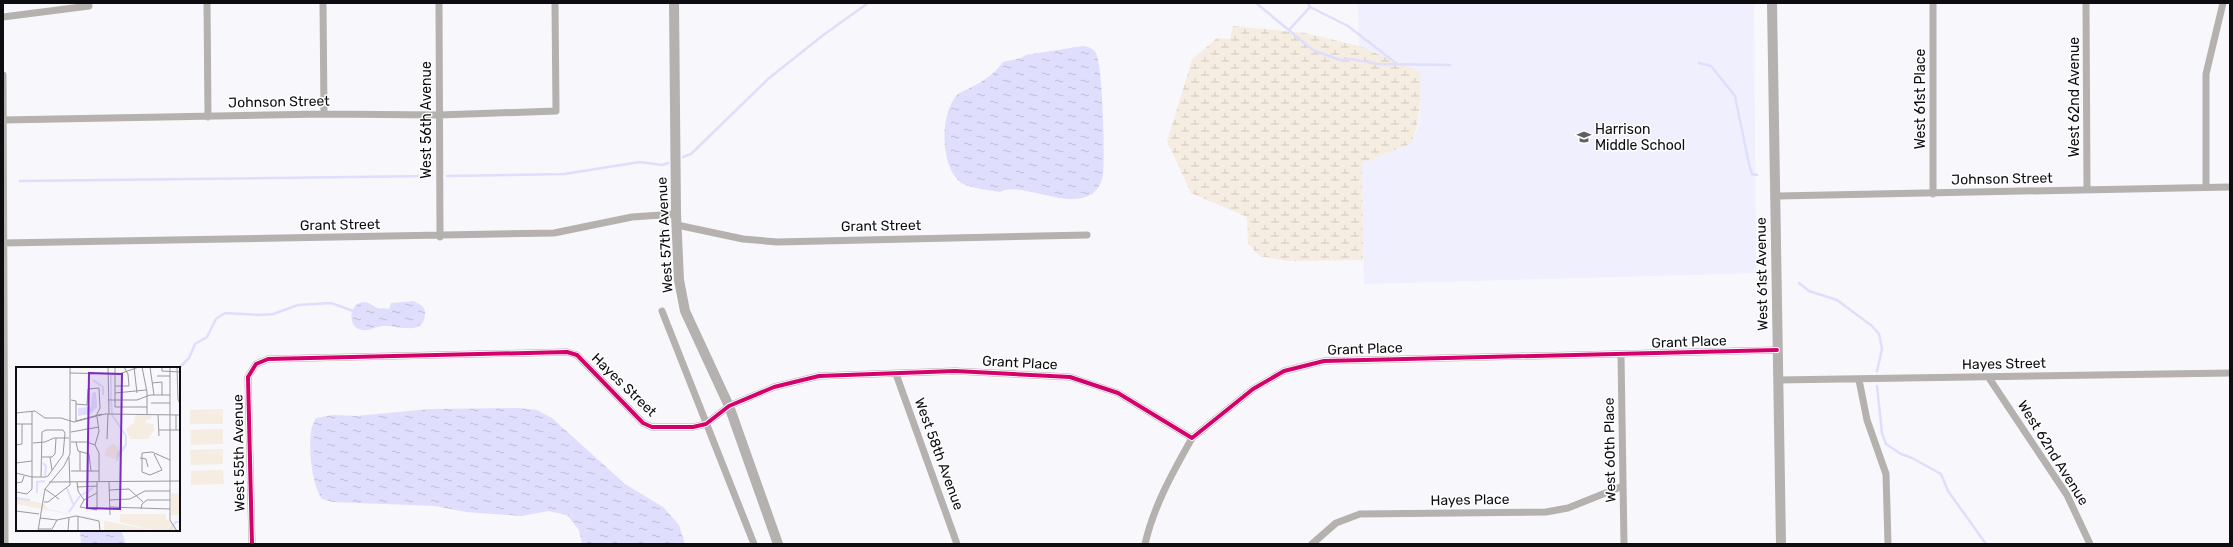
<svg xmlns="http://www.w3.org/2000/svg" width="2233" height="547" viewBox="0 0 2233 547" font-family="Rubik,sans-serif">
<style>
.built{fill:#efeffd}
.wetland{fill:url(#wetland-marsh)}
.garden{fill:#f5ede1}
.water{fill:url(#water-ripples)}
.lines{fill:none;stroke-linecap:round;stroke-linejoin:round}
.stream{stroke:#dfdefc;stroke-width:2.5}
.street{stroke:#b4b1af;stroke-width:7}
.secondary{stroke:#b4b1af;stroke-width:10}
.cycleway-casing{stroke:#fff;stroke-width:6}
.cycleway{stroke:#d6006c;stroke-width:4}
.labels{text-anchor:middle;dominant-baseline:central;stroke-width:3;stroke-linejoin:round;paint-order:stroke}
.street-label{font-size:14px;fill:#0d0c11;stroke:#fff}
.poi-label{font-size:14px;fill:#0d0c11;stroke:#fff;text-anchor:start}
.inset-river{fill:none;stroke:#dfdefc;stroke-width:2}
.inset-road{fill:none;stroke:#99999e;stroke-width:1}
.view{fill:#7b2cbf;fill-opacity:0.15;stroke:#7b2cbf;stroke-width:2}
.inset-edge{fill:none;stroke:#0d0c11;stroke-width:2}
</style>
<defs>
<pattern id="wetland-marsh" width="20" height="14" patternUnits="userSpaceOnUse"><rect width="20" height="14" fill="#f5ede1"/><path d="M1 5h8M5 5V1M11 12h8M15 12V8" fill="none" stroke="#d1cac0"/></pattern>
<pattern id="water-ripples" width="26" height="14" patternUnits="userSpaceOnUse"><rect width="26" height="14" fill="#dfdefc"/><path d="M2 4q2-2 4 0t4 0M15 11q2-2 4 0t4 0" fill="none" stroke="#bebdd7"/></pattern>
</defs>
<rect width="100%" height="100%" fill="#f7f7fc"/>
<path class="built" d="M1358,3H1754L1756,273L1364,284L1362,163L1410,144L1417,130L1420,112V73L1359,46Z"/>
<path class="wetland" d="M1233,26L1305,33L1359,46L1420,72C1420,98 1422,121 1410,144L1362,163L1363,260L1288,261L1259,256L1248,243L1247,217L1191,193L1167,141L1192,60L1217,38L1230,39Z"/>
<path class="garden" d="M223,409V424H190V410Z
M223,429V444L191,445L190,430Z
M223,449V464L191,465L190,450Z
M223,470L224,484L191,485V471Z"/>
<path class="water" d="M1083,46C1088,47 1093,48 1096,53C1103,67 1105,157 1103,175C1102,182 1097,192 1090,195C1065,209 1021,181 1000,192C990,190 966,188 959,181C940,164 940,113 957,95C960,92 966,90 970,88C984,81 994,74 1003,62L1021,58L1026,55Z
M414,301C419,304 426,307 425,314C424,337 398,325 384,326C377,326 370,331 363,330C347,329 348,304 363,302C370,302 371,305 377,308C380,309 385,308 389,309L391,303Z
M519,408L537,410L552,418L625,484L663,507L679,525L685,544H582L579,530L567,515L548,511L522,516L466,512L435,506L333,502L322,499C311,484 305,432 316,418L333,415L356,416L430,409Z
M80,530H121L126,544H81Z"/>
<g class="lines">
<path class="stream" d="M1256,3L1313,50L1340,60L1351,59L1378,64L1450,65
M1308,3L1310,7L1348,26L1397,64
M1289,30L1310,7
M1699,63L1711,66L1735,96L1749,164L1752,174L1757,175
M683,157L691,154L768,79L822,36L868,3
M447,176L564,174L640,162L662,165L668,163
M20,181L432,176
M1799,283L1809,291L1837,300L1872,326L1879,334L1882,349L1877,371
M179,368L189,358L195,344L207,337L216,319L225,313L259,315L273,314L298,305L331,303L353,311
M1877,386L1882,433L1886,444L1901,454L1912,458L1941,474L1948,491L1986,544"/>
<path class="street" d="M207,3L208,117
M323,3L324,114
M439,3L440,237
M2086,3L2087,190
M3,17L89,6
M3,75L5,544
M3,120L324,114L439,115L556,111L555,3
M2206,187V74L2223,3
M1933,194V3
M1774,196L2230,187
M677,225L743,239L777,242L1087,235
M3,243L554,233L632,217L676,214
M662,311L754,544
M1621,355L1624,544
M896,374L957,544
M1989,378L2067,495L2090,544
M1778,380L2230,373
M1859,380L1867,420L1886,474L1888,544
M252,544L248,377L256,364L268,359L567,352L577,355L643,423L652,427H693L706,424L729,406L774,387L819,376L955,371L1070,377L1118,393L1192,438L1253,389L1284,371L1324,361L1777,350
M1145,544C1154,505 1173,472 1192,438
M1312,544L1336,523L1360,514L1546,512L1568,508L1623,486"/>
<path class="secondary" d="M674,3L676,214L679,280L685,311L729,406L778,544
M1772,3L1781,544"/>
<defs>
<path id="cycleway" d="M252,544L248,377L256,364L268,359L567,352L577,355L643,423L652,427H693L706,424L729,406L774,387L819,376L955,371L1070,377L1118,393L1192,438L1253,389L1284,371L1324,361L1777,350"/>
</defs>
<use href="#cycleway" class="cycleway-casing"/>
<use href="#cycleway" class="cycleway"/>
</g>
<defs>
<symbol id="school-bare" viewBox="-9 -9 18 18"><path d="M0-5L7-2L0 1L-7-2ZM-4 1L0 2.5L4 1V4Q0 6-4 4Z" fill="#5f5e63" stroke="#fff" stroke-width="2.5" paint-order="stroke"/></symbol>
</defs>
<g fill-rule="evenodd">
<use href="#school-bare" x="1574" y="127" width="20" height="20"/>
</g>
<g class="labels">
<g class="street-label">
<text transform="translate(2074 97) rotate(-90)">West 62nd Avenue</text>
<text transform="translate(1920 99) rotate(-90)">West 61st Place</text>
<text transform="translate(279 102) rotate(-1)">Johnson Street</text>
<text transform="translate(426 120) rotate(-90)">West 56th Avenue</text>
<text transform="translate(2002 179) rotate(-1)">Johnson Street</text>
<text transform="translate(340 225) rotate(-1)">Grant Street</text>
<text transform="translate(881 226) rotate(-1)">Grant Street</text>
<text transform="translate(665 235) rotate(-93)">West 57th Avenue</text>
<text transform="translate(1762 274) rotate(-91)">West 61st Avenue</text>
<text transform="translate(1689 342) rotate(-2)">Grant Place</text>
<text transform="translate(1365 349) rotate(-2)">Grant Place</text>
<text transform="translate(1020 363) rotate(3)">Grant Place</text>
<text transform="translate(2004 364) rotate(-1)">Hayes Street</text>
<text transform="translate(624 385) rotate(44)">Hayes Street</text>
<text transform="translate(1610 450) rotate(-91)">West 60th Place</text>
<text transform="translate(239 453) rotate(-91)">West 55th Avenue</text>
<text transform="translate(2053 453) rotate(58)">West 62nd Avenue</text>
<text transform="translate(939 454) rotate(70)">West 58th Avenue</text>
<text transform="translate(1470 500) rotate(-1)">Hayes Place</text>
</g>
<g class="poi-label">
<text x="1595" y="129">Harrison<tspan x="1595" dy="16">Middle School</tspan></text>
</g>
</g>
<g transform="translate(16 367)">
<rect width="164" height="164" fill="#f7f7fc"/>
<path d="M0,130L28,137L32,142L139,164H88V154L0,137ZM104,147H150V153H154L161,164H140L104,155Z" fill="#f5ede1"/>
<path d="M155,126H164V148H155Z" fill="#f5ede1"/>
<path d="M120,48H136L135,52L130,53L131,56L137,57L138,63L132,72H114L110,62L117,57ZM97,77L103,81L100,92L89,89L90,82Z" fill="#f5ede1"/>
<path d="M80,25L81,40L74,47L62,49V41L75,40L76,26Z" fill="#dfdefc"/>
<path class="inset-river" d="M77,13L87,20V28M95,33V8M95,34L96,47M96,48L110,69V78L102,86L101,94M101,91L109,80M27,96L30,99L29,109M51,121L57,137M21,126V115L29,114M66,128L78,120M0,131L14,133M53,145L64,129M153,164L160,155H164"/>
<path class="inset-road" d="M92,0L93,47M99,0V40H131M118,0L121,26M126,0L131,25V48M134,0L138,28M154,0V153L161,164M161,0L162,32L164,37M146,1V4L164,5M54,6L103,7L123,0M141,9H154M136,16L146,15V28M99,19H113L112,7L108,0M99,26L130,23M55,33L60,34V54L86,47M92,33H121L134,28H154M135,36H154M60,37L71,38L72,22L83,21L84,41L80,49M0,46L19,44L29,51H45L58,55L89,47L164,48M142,48L143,69M81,50L83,64L79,78L83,86V114M0,57H16M143,63H164M160,63V48M55,65L83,60M91,72L92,47M55,75H71L79,78M60,75L62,84L73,87L75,104M17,76L29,75L38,71H53M0,78L6,77V57M126,86V105L134,108L146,103M126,86L136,85L154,93M138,87L146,103M26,90H36L39,87L40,71M34,90L36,103M124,91L130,92L132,100M0,96L16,94M55,104H83M64,104V84M0,106L16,110H30L32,109L47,88L49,66L47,63H30L26,65L25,110M33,115L164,114M61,115L62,124L68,133M93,115L94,148M0,116L6,115L8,109M61,120L81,119M29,122L43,132M113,122L127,135M93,123L113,122M0,125L11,127L16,122V44M81,126L68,133L64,140L81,143V115M93,133L114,132L129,124H154M28,135H32L54,118L53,90M93,140L154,142M125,142L126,137L131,133H154M0,144L23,147M24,151L41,153L60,149L83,154L84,164M22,162H35M22,164L29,122L48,99L54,87V0M35,164L41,153M52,164L53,151M62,164V150"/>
<path class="view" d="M73,6L106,7L104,142L71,141Z"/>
<rect width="164" height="164" class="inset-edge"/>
</g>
<rect width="2233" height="547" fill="none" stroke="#0d0c11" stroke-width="8"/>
</svg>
